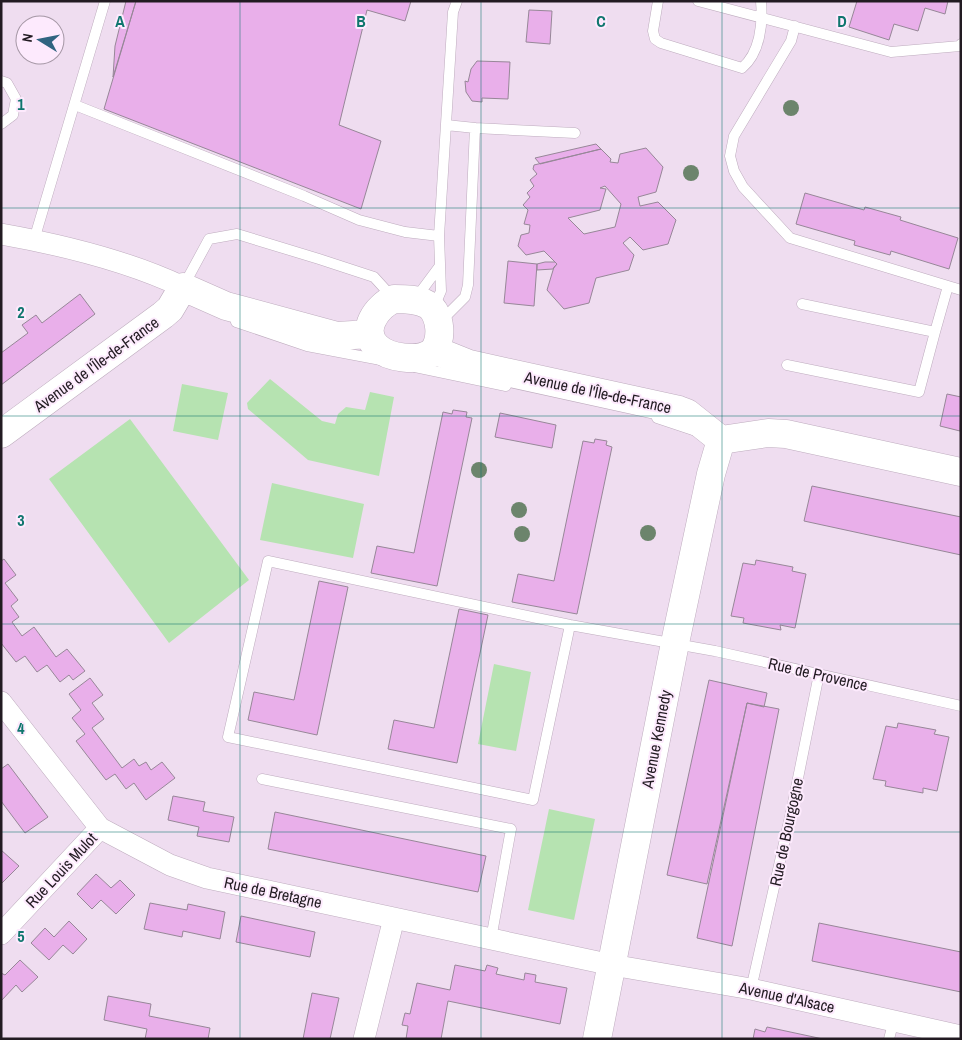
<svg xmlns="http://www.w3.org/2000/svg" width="962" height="1040" viewBox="0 0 962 1040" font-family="'Archivo Narrow',sans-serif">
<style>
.park{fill:#b6e3b1}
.building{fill:#e9afea;stroke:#978798;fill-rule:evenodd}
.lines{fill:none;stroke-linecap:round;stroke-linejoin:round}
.lane-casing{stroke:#beacbe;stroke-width:11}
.street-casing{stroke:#beacbe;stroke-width:22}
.secondary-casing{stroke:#beacbe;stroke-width:29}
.lane{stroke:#fff;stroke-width:10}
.street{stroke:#fff;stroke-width:21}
.secondary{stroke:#fff;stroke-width:28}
.tree{fill:#6c846c}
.grid{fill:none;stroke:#0f766e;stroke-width:1;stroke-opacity:0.55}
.labels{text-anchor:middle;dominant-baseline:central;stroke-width:4;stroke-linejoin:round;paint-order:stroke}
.street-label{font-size:16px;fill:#221b22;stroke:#fdeafd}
.grid-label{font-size:16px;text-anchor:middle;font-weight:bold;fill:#0f766e;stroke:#fdeafd;stroke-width:4;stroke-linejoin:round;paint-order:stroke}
</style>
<rect width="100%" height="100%" fill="#efddf0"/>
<path class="park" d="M270,379L322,421L335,424L338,414L346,407L365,410L370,392L394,397L379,476L308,460L248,409L247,403Z
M182,384L228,393L218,440L173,431Z
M130,419L249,580L169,643L49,479Z
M272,483L364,504L353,558L260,540Z
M494,664L531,672L516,751L478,744Z
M549,809L595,819L574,920L528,910Z"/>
<path class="building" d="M126,1H136L113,77L115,46Z
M136,1H411L405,21L367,10L339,125L381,141L361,209L104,109Z
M857,1H948L945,14L925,8L918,31L894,24L889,40L849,27Z
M529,10L552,11L550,44L526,42Z
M477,61L510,62L508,99L482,98V102L472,101L466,92L465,81L468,82L471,69Z
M596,144L601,149L540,164L535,158Z
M646,148L663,167L656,192L638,197L640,206L658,202L676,220L668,244L643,250L630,237L623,243L634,255L629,270L596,278L589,303L564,309L547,290L554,267L557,264L544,251L526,255L518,246L521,235L529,233L530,225L524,224L528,210L523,205L530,197L527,193L534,186L530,180L537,174L533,169L534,165L601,149L611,159L610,162L618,163L620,154ZM605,186L621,204L615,227L584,234L568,218L600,210L606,189L600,188Z
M805,193L864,210L865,207L901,217L900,220L958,238L949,269L891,251L890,255L854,245L855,241L796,224Z
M508,261L537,264L534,306L504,303Z
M545,262H555L557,264L553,269L537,270V264Z
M80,294L95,314L1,385V353L28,333L22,325L36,315L42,323Z
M947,394L961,397L960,431L940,426Z
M453,410L467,412L466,417L472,418L437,586L371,573L377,546L414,553L443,412L452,414Z
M500,413L556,425L552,448L495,437Z
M595,439L607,441L606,445L612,447L577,614L512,602L518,574L554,581L583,441L594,443Z
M812,486L961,517V555L804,521Z
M4,559L16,575L5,583L18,600L11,606L19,617L12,622L22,636L34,627L56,657L67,649L85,671L73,680L69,675L60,682L47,665L37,672L25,656L16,662L1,643V561Z
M756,560L793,567L792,571L806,574L795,628L780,625L781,630L743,623L744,618L731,616L743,563L755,565Z
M319,581L348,587L317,735L248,720L254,692L294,700Z
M459,609L488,615L457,763L388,749L394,720L434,728Z
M90,678L103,695L92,703L104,719L92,728L122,768L134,759L139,766L146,762L151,770L162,762L175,778L146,800L134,783L126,789L115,774L106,780L76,741L85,734L72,718L81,710L69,694Z
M709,680L767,693L764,707L747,703L707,884L667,875Z
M747,703L779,709L732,946L697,938Z
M898,723L936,730L934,734L949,737L937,791L923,788V793L885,786L886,781L873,779L886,726L897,728Z
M8,764L48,817L25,833L1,801V769Z
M173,796L205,802L203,811L234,817L229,842L197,836L199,827L168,820Z
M275,812L486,856L478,892L268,849Z
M1,850L19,866L1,884Z
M96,874L111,888L120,880L135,895L116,914L101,900L92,909L77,894Z
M150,903L187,910L188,904L225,912L220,939L183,931L182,937L144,929Z
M241,916L315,932L310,957L236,942Z
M69,921L87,939L73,954L63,945L49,960L31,943L45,928L54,937Z
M819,923L961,952V992L812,961Z
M20,960L38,977L22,992L16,985L1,1001V973L5,975Z
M455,965L485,971L487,965L498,968L496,974L524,980L525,973L536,975L535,982L567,988L560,1024L448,1001L441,1039H406L408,1026L402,1025L405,1013L410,1014L417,983L450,990Z
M312,993L339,998L330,1039H303Z
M108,996L151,1004L149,1016L210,1028L208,1039H145L147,1029L104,1020Z
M767,1027L823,1039H753L755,1029L765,1032Z"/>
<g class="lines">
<defs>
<path id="lane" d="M658,1L653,31L655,39L661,43L742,68C760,53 763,24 761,1
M698,1L891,52L960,46L961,44
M795,26L791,41L734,136L730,156L734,171L743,187L790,238L948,286
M1,81L7,83L16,99L13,115L1,124
M75,105L304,196L359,220L405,232L439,236
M475,128L575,133
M34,240L105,1
M183,287L209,239L237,234L319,259L374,277L393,298
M416,298L439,267
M802,304L935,332L948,286L961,290
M434,307L441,291L439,236L453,12L457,1
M441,321L465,297L468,285L475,128L446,125
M236,322L307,346L381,360
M787,365L919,392L935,332
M415,367L506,386
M657,418L693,430
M570,625L533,800L228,737L268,561L570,625L715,651L961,706
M262,779L511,829L491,939
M751,989L792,808L819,674
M889,1039L894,1020"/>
<path id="street" d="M1,234C63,245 126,260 183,287
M1,702L100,828L170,865L207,878L612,965L751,989L961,1036
M1,934L100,828
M364,1039L394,918"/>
<path id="secondary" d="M394,299C405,299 418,299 428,305C441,313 444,343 431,353C418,362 388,358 377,347C359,331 377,306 394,299Z
M434,350L469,364L679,410L687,413L721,440L768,433L786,434L961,472
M1,434L163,315L170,309L183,287L226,306L337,336L370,334
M597,1039L675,643L711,474L721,440"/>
</defs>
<use href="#lane" class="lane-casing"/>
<use href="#street" class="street-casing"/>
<use href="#secondary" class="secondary-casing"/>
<use href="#lane" class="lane"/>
<use href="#street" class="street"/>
<use href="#secondary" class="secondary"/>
</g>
<g class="tree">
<circle cx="791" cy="108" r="8"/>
<circle cx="691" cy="173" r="8"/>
<circle cx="479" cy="470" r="8"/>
<circle cx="519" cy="510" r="8"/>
<circle cx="648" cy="533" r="8"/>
<circle cx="522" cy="534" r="8"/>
</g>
<path class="grid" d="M240,1V1039M481,1V1039M722,1V1039M1,208H961M1,416H961M1,624H961M1,832H961"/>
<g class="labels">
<g class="street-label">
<text transform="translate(96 364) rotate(-36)">Avenue de l'Île-de-France</text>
<text transform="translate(598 392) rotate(12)">Avenue de l'Île-de-France</text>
<text transform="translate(818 674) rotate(13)">Rue de Provence</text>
<text transform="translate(656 739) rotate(-79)">Avenue Kennedy</text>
<text transform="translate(786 832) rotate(-78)">Rue de Bourgogne</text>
<text transform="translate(61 870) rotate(-47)">Rue Louis Mulot</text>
<text transform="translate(273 892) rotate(12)">Rue de Bretagne</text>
<text transform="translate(787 997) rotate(12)">Avenue d'Alsace</text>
</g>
</g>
<g class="grid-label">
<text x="120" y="27">A</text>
<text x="361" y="27">B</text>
<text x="601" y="27">C</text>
<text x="842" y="27">D</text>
<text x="21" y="110">1</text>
<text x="21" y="318">2</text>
<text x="21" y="526">3</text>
<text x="21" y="734">4</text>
<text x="21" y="942">5</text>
</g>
<rect width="962" height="1040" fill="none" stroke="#221b22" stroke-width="5"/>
<g transform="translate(40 40) rotate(280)"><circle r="24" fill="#fdeafd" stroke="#a597a5"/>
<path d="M0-4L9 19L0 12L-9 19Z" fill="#306481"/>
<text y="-8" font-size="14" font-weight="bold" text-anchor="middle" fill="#221b22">N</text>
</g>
</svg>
